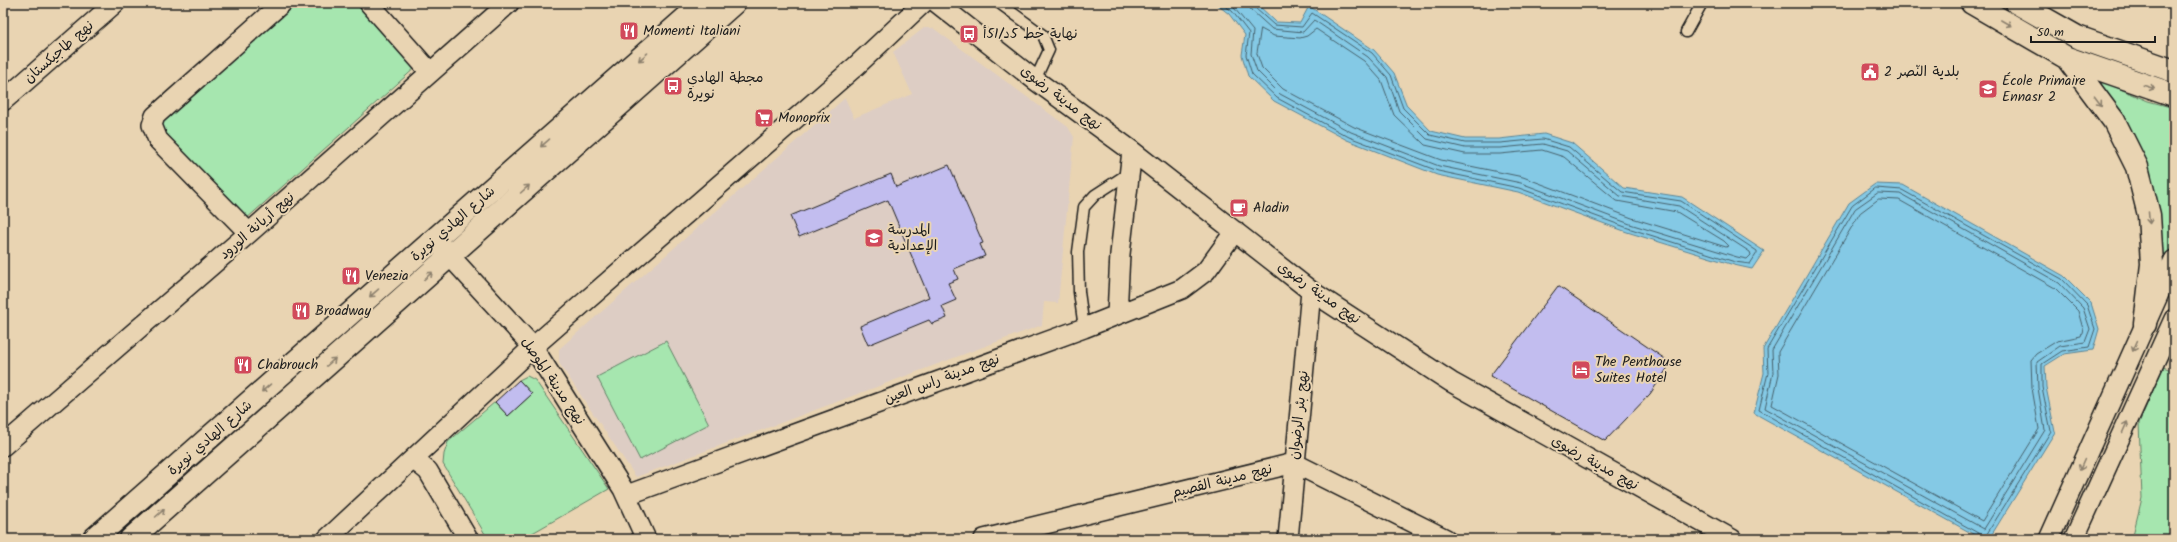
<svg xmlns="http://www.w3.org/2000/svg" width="2177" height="542" viewBox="0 0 2177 542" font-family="Kalam,'Playpen Sans Arabic',sans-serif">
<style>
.built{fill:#ddcdc4}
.green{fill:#a6e6af;stroke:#618166}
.water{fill:#84c9e5;stroke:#5a8495}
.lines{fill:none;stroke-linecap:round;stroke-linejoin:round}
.shore{stroke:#46616c;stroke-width:1}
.building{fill:#c2bdef;stroke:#1c1c1c}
.service-casing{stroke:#1c1c1c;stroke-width:13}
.minor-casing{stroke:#1c1c1c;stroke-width:22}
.secondary-casing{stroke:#1c1c1c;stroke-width:25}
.service{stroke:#e9d4b2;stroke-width:10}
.minor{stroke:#e9d4b2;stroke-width:19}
.secondary{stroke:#e9d4b2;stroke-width:22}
.oneway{stroke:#8d816e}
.labels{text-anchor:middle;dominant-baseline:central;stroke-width:4;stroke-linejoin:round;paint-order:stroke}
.poi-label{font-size:14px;fill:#1c1c1c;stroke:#e9d4b2;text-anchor:start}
.street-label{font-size:14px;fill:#1c1c1c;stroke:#e9d4b2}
</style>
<rect width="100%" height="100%" fill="#e9d4b2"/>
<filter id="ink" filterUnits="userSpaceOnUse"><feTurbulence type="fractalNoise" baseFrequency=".025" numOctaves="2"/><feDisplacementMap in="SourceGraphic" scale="8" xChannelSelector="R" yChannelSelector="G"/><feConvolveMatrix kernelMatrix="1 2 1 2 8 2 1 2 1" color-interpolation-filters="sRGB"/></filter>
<g filter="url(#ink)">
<path class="built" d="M924,28H933L1068,127L1074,137L1058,303L1044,302L1042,325L636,477L559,363V349L845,98L854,118L912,94L893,52Z"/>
<path class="green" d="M297,3H359L416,67L245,220L159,126Z
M2090,76L2148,101L2174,108V258L2158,266L2157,215Z
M666,341L709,424L640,460L597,377Z
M2163,367L2174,371V539H2132L2142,498L2139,423Z
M527,376L535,380L609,489L522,539H488L443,464L444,454L448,442L495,402L508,416L532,394L519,380Z"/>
<path class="water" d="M1215,3H1256L1276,22L1300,23L1309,6L1374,50L1394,73L1407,106L1431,131L1465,139H1499L1544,134L1572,143L1624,188L1682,197L1764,251L1752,269L1734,265L1627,232L1518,192L1437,175L1347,140L1274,101L1248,76L1242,55L1245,35L1229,14Z
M1875,184L1903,185L2064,276L2091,303L2099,329L2093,350L2064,354L2045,366L2046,387L2055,432L1989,539H1982L1754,413L1764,373L1763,349L1849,203Z"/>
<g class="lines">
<path class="shore" d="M1221,3L1232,11L1249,33L1246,55L1252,74L1277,98L1349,137L1438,171L1519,188L1628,228L1735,262L1750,264L1757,253V251L1681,201L1622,192L1569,147L1543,139L1500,143H1465L1430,135L1403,108L1391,75L1372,53L1312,13L1302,27L1274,25L1255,8L1254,3
M1230,3L1253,31L1251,54L1257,71L1280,94L1351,132L1439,166L1521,183L1630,224L1737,257L1747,259L1751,255L1750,252L1679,206L1620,196L1567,151L1543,144L1500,148H1465L1427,139L1399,111L1387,77L1368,57L1314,20L1303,32L1272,29L1251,10L1249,3
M1261,29L1274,36L1300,38L1307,36L1316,29L1364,61L1381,80L1394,115L1425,145L1465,154H1500L1542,150L1564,157L1617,201L1677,212L1724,241L1729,246L1726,247L1632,218L1523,177L1441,160L1354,127L1283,89L1262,68L1257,54Z
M1876,188L1902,190L2062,279L2087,305L2095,329L2089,347L2062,351L2042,364V387L2051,431L1985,537L1759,410L1768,373L1767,349L1852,206Z
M1878,193L1901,194L2059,283L2083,308L2090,329L2085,342L2060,346L2037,362L2038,388L2045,430L1984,529L1765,408L1773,373L1772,350L1855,209Z
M1879,199L1899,200L2055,288L2078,311L2083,329L2081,336L2057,341L2036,354L2031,360L2032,388L2039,429L1982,521L1772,405L1779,374L1778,352L1860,213Z"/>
</g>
<path class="building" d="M949,165L983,243L980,244L985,256L954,269L958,279L948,283L956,300L942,306L947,318L932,324L929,320L868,345L860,326L929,297L888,200L799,237L790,216L891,174L896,187Z
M1558,286L1671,363L1650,394L1605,441L1490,376Z
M519,380L532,394L508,416L495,402Z"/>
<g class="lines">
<defs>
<path id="service" d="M999,3L1043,35L1049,50L1035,80
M1686,32L1702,3
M1084,328L1079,292L1078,252L1084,207L1095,195L1129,173"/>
<path id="minor" d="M369,3L430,72
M937,3L1035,80L1132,151L1311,291L1451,382L1732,539
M3,101L115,3
M249,233L158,140L152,125L155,116L282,3
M440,245L533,347L623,489L646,539
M1117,315L1120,254L1132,151
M3,446L249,233L509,3
M413,459L428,471L468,539
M627,495L1084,328L1182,289L1206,271L1235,231
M327,539L533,347L856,66L923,3
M984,539L1294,463L1446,539
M1288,539L1311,291
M2049,539L2174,260
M2074,539L2174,319"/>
<path id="secondary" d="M1972,3L2067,58L2174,95
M2017,3L2077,37L2174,71
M2067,58L2114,121L2137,167L2149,215L2152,264L2145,324
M94,539L703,3
M131,539L734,3"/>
</defs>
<use href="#service" class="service-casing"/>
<use href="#minor" class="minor-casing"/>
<use href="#secondary" class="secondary-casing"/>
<use href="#service" class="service"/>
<use href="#minor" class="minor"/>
<use href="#secondary" class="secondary"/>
</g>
<defs><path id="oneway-shaft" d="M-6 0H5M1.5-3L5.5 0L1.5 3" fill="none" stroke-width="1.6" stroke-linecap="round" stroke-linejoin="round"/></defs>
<g class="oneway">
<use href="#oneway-shaft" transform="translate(2006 23) rotate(30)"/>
<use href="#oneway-shaft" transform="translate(643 57) rotate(139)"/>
<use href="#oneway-shaft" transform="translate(2149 87) rotate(18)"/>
<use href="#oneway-shaft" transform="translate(2098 101) rotate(53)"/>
<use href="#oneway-shaft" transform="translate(545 143) rotate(139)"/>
<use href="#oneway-shaft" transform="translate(525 189) rotate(-42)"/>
<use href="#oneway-shaft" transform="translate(2149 218) rotate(85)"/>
<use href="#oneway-shaft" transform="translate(428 276) rotate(-42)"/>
<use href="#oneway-shaft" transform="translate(374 293) rotate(139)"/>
<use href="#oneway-shaft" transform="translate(2135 346) rotate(114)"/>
<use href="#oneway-shaft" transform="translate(331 362) rotate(-42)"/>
<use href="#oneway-shaft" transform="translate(266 388) rotate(139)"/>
<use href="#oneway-shaft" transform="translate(2125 427) rotate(-66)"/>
<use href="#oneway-shaft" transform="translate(2082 465) rotate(114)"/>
<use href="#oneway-shaft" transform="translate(160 513) rotate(-42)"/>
</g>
</g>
<defs>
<symbol id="restaurant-square" viewBox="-11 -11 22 22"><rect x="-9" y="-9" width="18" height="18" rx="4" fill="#d1495b" stroke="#e9d4b2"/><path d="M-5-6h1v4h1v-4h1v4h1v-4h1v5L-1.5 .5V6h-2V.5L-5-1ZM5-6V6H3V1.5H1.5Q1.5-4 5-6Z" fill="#fff"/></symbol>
<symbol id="bus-square" viewBox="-11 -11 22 22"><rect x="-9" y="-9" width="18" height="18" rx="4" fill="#d1495b" stroke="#e9d4b2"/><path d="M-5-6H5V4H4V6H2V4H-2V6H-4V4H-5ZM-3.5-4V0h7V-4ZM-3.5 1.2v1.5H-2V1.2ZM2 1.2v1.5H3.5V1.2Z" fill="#fff"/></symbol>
<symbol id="civic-square" viewBox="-11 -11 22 22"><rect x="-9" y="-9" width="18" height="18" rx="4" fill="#d1495b" stroke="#e9d4b2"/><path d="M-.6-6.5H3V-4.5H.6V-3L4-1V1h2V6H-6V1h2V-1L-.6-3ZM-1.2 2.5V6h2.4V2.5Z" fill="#fff"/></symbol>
<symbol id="school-square" viewBox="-11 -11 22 22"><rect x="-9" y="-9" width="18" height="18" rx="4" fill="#d1495b" stroke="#e9d4b2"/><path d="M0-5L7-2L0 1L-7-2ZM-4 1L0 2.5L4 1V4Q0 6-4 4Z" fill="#fff"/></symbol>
<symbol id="supermarket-square" viewBox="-11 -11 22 22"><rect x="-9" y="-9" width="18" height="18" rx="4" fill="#d1495b" stroke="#e9d4b2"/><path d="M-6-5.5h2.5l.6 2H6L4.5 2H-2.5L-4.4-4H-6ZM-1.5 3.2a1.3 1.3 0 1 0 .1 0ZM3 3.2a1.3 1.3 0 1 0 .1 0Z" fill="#fff"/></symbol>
<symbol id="cafe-square" viewBox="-11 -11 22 22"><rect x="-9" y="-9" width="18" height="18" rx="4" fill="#d1495b" stroke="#e9d4b2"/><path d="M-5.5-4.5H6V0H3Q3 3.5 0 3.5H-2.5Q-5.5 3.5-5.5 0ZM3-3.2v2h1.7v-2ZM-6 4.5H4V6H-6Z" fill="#fff"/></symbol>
<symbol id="hotel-square" viewBox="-11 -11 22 22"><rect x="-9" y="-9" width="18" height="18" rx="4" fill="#d1495b" stroke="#e9d4b2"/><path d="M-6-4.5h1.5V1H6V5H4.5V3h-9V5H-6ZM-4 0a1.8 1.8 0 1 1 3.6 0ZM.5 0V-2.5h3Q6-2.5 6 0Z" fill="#fff"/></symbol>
</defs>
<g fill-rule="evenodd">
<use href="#restaurant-square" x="618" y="20" width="22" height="22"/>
<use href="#bus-square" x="958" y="23" width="22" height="22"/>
<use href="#civic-square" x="1859" y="61" width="22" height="22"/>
<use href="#bus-square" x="662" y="75" width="22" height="22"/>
<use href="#school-square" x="1977" y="78" width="22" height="22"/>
<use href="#supermarket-square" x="753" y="107" width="22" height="22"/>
<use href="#cafe-square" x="1228" y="197" width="22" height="22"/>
<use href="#school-square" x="863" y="227" width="22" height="22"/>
<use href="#restaurant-square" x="340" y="265" width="22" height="22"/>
<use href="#restaurant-square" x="290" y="300" width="22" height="22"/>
<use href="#restaurant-square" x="232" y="354" width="22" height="22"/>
<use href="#hotel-square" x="1570" y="359" width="22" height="22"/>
</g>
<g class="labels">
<g class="poi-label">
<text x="643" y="31">Momenti Italiani</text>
<text x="983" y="34">نهاية خط 5د/51أ</text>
<text x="1884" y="72">بلدية النّصر 2</text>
<text x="687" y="78">مجطة الهادي<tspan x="687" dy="16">نويرة</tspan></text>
<text x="2002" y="81">École Primaire<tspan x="2002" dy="16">Ennasr 2</tspan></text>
<text x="778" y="118">Monoprix</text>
<text x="1253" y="208">Aladin</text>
<text x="888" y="230">المدرسة<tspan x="888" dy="16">الإعدادية</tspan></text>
<text x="365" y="276">Venezia</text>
<text x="315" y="311">Broadway</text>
<text x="1595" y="362">The Penthouse<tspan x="1595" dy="16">Suites Hotel</tspan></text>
<text x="257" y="365">Chabrouch</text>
</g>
<g class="street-label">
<text transform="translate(59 52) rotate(-41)">نهج طاجيكستان</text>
<text transform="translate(1061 98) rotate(37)">نهج مدينة رضوى</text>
<text transform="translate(453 224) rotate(-41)">شارع الهادي نويرة</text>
<text transform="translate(257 226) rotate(-41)">نهج أريانة الورود</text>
<text transform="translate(1319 293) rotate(35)">نهج مدينة رضوى</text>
<text transform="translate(942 379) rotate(-20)">نهج مدينة راس العين</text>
<text transform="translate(553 381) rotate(56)">نهج مدينة الموصل</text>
<text transform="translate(1299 415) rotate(-84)">نهج بئر الرضوان</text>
<text transform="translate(210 438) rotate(-41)">شارع الهادي نويرة</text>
<text transform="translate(1595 463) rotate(29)">نهج مدينة رضوى</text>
<text transform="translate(1222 481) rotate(-14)">نهج مدينة القصيم</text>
</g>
</g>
<rect width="2177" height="542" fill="none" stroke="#e9d4b2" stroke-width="16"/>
<rect x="8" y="8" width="2161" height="526" fill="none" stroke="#1c1c1c" stroke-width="1.5" filter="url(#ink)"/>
<path d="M2031 36v6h124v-6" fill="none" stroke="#1c1c1c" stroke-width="2"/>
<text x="2037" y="36" font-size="12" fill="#1c1c1c" stroke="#e9d4b2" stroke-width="3" paint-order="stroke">50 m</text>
</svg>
